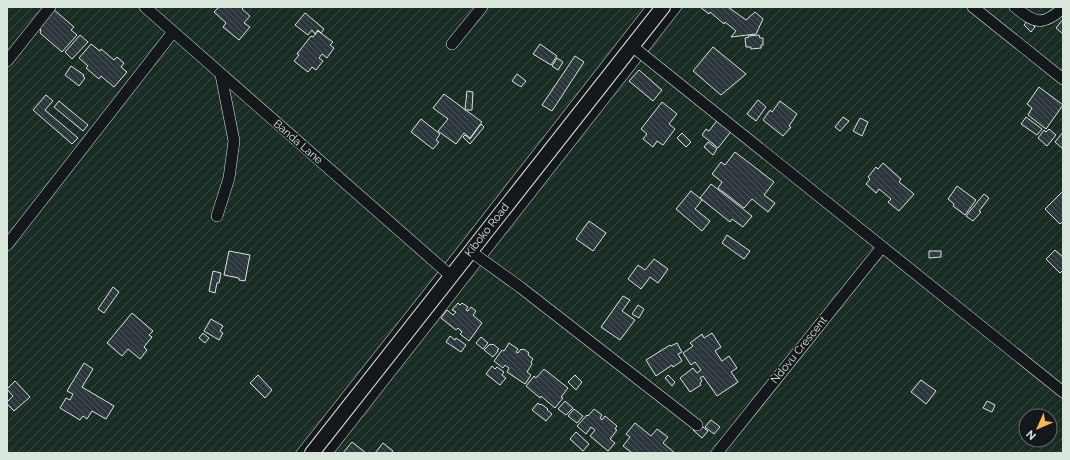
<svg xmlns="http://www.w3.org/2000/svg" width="1070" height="460" viewBox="0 0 1070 460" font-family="Raleway,sans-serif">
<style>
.garden{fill:url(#garden-furrows);stroke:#939e99;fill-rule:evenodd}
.building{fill:url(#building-back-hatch);stroke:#d8e6dc}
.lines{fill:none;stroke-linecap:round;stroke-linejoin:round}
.minor-casing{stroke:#d8e6dc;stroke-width:12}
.tertiary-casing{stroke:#d8e6dc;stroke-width:16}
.minor{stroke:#14181c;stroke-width:11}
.tertiary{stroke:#14181c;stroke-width:14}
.labels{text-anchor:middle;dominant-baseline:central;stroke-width:3;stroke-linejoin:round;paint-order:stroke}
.street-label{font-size:11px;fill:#d8e6dc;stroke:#14181c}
</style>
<defs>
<pattern id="garden-furrows" width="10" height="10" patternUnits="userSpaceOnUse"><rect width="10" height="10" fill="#1a2d24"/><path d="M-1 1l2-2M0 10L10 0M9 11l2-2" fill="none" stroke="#3b4b43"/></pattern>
<pattern id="building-back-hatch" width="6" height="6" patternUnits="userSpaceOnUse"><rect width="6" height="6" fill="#2c363c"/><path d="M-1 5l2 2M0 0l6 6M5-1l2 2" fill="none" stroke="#4a5358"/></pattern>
</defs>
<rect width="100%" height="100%" fill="#14181c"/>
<path class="garden" d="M7,7H645L461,243L295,453H7Z
M683,7H1063V453H334ZM1026,416H1050V440H1026Z"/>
<path class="building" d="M219,7H244L242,9L250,16L244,23L250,27L239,40L223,27L226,23L214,12Z
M700,7H728L746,20L755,12L763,19L756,34L731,37L736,31L725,22L724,24L710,12L709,14Z
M53,9L74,27L71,30L77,35L62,52L40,33L41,30L38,27Z
M305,13L324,29L321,33L318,30L315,34L312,30L308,35L295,25Z
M1063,19V34L1056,28Z
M1028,20L1035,27L1031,32L1024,25Z
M318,31L333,42L330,45L334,48L327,58L322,54L319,58L323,61L316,70L312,67L308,72L294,61L299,55L297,54L311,36L313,37Z
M80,35L88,42L72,59L65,52Z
M759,35L760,38H763V45H761V48L751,49V47H746L745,38L749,37L748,36Z
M91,44L100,51L101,49L114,60L117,57L124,63L121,67L127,72L114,87L101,76L99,79L86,68L88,66L79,58Z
M540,44L557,56L551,65L533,54Z
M713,47L746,74L721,95L693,71Z
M575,56L584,62L552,111L542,105Z
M557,58L563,62L558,70L552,66Z
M71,66L84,75L83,76L85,78L79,86L65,75Z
M639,70L662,90L653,101L629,81Z
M517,74L526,81L521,87L512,81Z
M1039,87L1063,105L1046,129L1028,115L1032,108L1027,104Z
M467,91L473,92L472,110H465Z
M444,94L482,122L470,138L464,133L456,144L438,131L448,119L433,108Z
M46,95L53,101L45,110L78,138L72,144L33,110Z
M758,100L766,107L756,121L747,114Z
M59,101L88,125L83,131L54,107Z
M780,101L797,114L789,126L791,127L783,136L763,120L770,110L772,112Z
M662,102L677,114L669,124L675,129L663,145L657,141L653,147L643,139L647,134L641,129Z
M843,117L849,121L840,131L835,127Z
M1026,117L1042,129L1037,135L1021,124Z
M719,118L733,129L718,148L702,135L706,129L709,131Z
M860,118L868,122L862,136L853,131Z
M421,119L440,134L436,140L439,142L433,149L411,132Z
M481,124L484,127L470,144L463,137L465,135L470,139Z
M1049,129L1056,135L1047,146L1038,138L1044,130L1046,132Z
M1063,132V147L1062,148L1055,142Z
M682,133L691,142L686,147L677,138Z
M708,142L717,149L713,155L704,147Z
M735,152L774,182L764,195L775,203L768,212L752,199L744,208L718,188L722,182L712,174L721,162L725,165Z
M883,163L901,179L899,182L914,194L899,211L888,202L891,199L884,193L879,189L876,193L866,184L870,179L868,177L876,167L878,169Z
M711,184L752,216L743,227L732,219L730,222L700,198Z
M957,186L976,200L965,215L953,206L954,204L948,199Z
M691,191L702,200L695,209L710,221L702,231L676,209Z
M1063,191V221L1060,224L1045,209Z
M984,194L989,198L979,211L981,212L973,221L966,216Z
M589,221L606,233L593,251L576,239Z
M727,235L750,251L744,259L722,243Z
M1055,250L1063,257V270L1060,273L1046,259Z
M229,251L250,255L245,281L239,280V278L224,275Z
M929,251H941V257L929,258Z
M654,259L668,269L658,283L650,277L641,289L628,279L638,265L645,270Z
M213,271L221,273L219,283H217L215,293L209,291Z
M113,287L119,292L104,313L98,309Z
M623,296L630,300L622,311L635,320L620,340L601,327Z
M458,303L460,305L462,303L468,307L466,310L468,311L471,307L476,311L473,315L482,323L469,341L460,334L462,332L458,328L456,330L441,318L447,310L453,315L456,312L452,310Z
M638,305L644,309L639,318L632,314Z
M132,313L153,331L149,335L152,337L144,347L147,350L140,359L128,349L122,356L107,343Z
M211,319L223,326L220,331L223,333L219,340L204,331Z
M203,333L209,338L205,343L199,338Z
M712,333L721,347L715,351L722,361L729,356L737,368L731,372L738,382L717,396L703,376L700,378L702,381L700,383L701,385L690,392L680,378L693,368L697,373L701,370L695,362L691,365L683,353L693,346L690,343L702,334L704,338Z
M450,336L455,340L456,338L466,345L461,352L446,342Z
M481,337L488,343L483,349L476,343Z
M509,343L518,349L516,352L518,353L521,349L522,350L524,349L529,353L528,355L533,359L531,362L532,364L527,372L531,375L525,384L507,372L509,368L505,365L503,368L494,361L502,350L504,351Z
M677,343L682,352L678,354L682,361L673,367L672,365L656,376L646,360L670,345L671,346Z
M490,344L492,345L493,344L499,349L497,350L498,351L493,357L484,350Z
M84,363L93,369L82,387L114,406L106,419L92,411L87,419L83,416L80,420L60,408L66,398L70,400L73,394L67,391Z
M492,366L495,369L497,367L504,372L502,375L506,378L500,385L486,374Z
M544,369L568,388L561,397L563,398L555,408L541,396L540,398L526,386L534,376L536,378Z
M258,375L272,390L265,398L250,383Z
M575,375L582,382L576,390L568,382Z
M668,375L675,382L672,386L665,378Z
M921,380L936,391L926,404L911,392Z
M15,381L30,397L14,411L7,404V402L13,396L7,389Z
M565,401L573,408L566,415L558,409Z
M987,401L995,405L992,412L983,408Z
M538,403L540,405L541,404L548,409L547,410L552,414L546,421L532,410Z
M574,409L583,416L577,423L568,416Z
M594,409L602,415L600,418L602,420L605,416L617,426L615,429L617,430L610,439L615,443L608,451L590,436L595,430L591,427L586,434L577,426L587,415L588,416Z
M711,420L720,427L714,434L705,427Z
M635,423L651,436L657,429L668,437L663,443L675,453H632L623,446L630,437L626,434Z
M699,424L708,431L702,438L693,430Z
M576,432L589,444L583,451L570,439Z
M352,442L366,453H343Z
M383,443L393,451L392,453H375Z"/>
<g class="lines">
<defs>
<path id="minor" d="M145,7L451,276
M973,7L1063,79
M1015,7C1035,24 1043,26 1063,8
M452,44L482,7
M632,46L1063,392
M7,61L50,7
M217,216L229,178L234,141L221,75
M7,245L173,32
M470,251L520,287L697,425
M717,453L882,247"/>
<path id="tertiary" d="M312,453L663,7"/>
</defs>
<use href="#minor" class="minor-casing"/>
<use href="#tertiary" class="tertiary-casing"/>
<use href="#minor" class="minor"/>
<use href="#tertiary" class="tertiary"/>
</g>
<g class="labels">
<g class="street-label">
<text transform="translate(298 142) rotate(41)">Banda Lane</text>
<text transform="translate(487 230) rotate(-52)">Kiboko Road</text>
<text transform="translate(799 350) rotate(-51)">Ndovu Crescent</text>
</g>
</g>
<rect width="1070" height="460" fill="none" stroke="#d8e6dc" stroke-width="16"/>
<g transform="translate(1038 428) rotate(225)"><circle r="19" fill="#14181c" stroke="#626a69"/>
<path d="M0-3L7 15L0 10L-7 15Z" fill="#ffb74d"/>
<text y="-6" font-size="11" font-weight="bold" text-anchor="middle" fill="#d8e6dc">N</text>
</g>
</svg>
